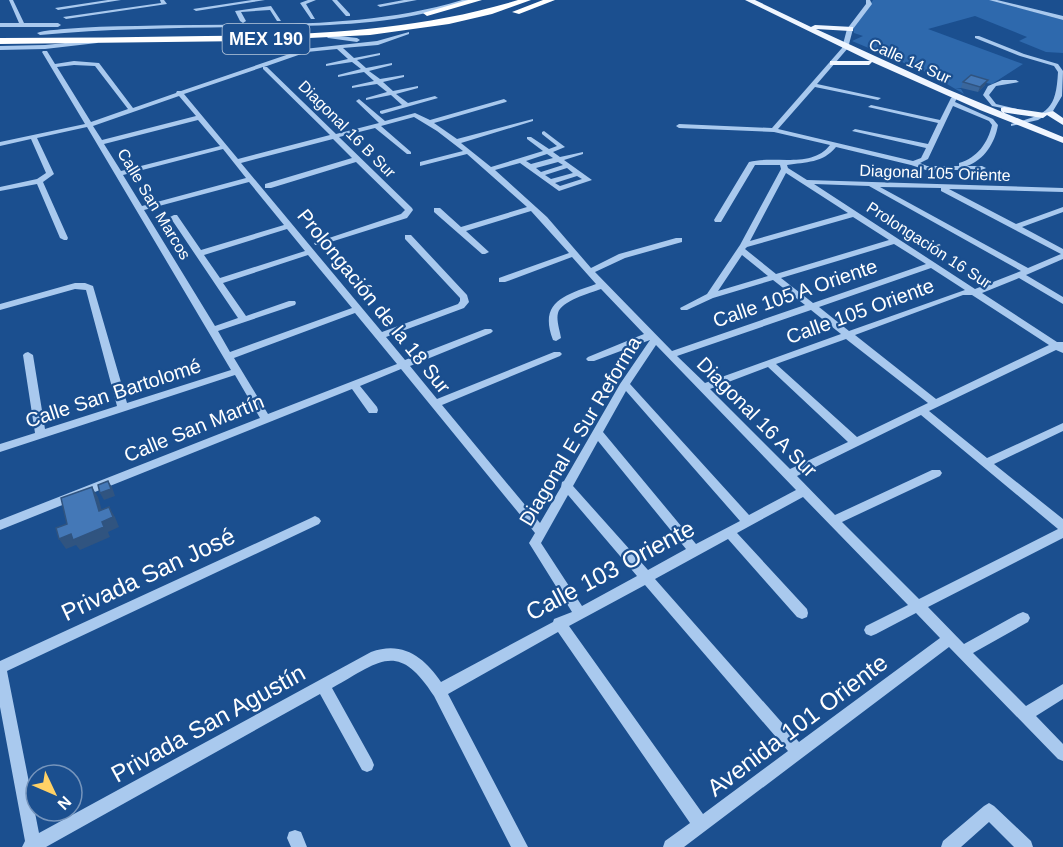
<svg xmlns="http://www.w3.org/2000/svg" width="1063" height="847" viewBox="0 0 1063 847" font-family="Helvetica,sans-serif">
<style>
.green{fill:#2e69ad}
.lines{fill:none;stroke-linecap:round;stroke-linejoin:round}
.minor{fill:#a9c9ee;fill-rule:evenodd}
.major{fill:#f0f6ff;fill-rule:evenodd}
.highway{fill:#fff;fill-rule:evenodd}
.wall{fill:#3a679d}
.shaded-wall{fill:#305480}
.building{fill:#4478b7;stroke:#305480;stroke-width:1.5}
.labels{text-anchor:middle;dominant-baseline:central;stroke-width:4.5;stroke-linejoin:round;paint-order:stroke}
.far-street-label{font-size:16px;fill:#fff;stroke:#1b4f8f}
.shield{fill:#1b4f8f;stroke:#bbcadd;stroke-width:1.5}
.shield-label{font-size:18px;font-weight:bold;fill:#fff}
.street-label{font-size:20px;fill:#fff;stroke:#1b4f8f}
.near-street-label{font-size:24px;fill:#fff;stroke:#1b4f8f}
</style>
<rect width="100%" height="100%" fill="#1b4f8f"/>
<path class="green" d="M873,0H990L1063,20V53L1046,52L1019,41L1027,37L975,16L928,29L1023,64L992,84L969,80L961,88H955L961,89L964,94L928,73L852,41L863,36L854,33L853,28Z"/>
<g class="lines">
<path class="minor" d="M9,0H13L24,23H58L61,25L58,27H0V23H19Z
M108,0H121L58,10L55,8Z
M160,0H164L167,4L66,19L63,17L161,3Z
M252,0H265L196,11L193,9Z
M308,0H316L306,4L315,19H311L300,3Z
M332,0H337L350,14V16H346Z
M404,0H417L380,7L377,5Z
M462,0H469C457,7 440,10 426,13C364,27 299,26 236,27C170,28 105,29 40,35L37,33C45,30 55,30 64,29C88,27 112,26 137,26C245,22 357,32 462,0Z
M866,0H870L872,4L853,29L848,48L817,84L881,98L878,100L815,87L778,129L913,161L921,158L926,148L852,131L855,129L928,144L938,123L868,107L871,105L940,120L951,98L954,96L957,98L955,102L993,119L998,125C995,143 984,160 967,166H982L986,168L982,170H926L911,165L836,147C823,163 806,162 787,165L788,168L807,180L1063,188V192L949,189L1016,224L1063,207V212L1022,227L1063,249V259L1026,275L1063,297V304L1019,278L982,293L1057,342H1063V353L1056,350L929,411L987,458L1063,423V431L994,464L1063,519V538L928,607L964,644L1018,614L1023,612L1028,614L1030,618L1028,622L973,653L1026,706L1063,684V699L1036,716L1063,744V761L1058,759L949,647L684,847H663L665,841L690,823L558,632L448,694L528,847H511L434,696C398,640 380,661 332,688L372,760L374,765L372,770L367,772L362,770L320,694L46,847H22L25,841L0,707V661L311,518L315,516L319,518L321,521L319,524L7,671L39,833L371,652C403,640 425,658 441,682L553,622L554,619L572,612L529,543L535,533L401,369L360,386L377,407L378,410L377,413H369L352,389L0,530V520L260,418L235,375L0,452V444L35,433L23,355L25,353L28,352L33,355L45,429L117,406L86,290L75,289L0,310V304L75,283H85L93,286L127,403L231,370L87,127L37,138L54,174L43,182L68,238L67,240H64L60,238L37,184L0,191V187L37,179L46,173L31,139L0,146V142L85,124L42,52L43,51H47L55,64L74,61L99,63L133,108L176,93L177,91H181L304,49L377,41L409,32V34L378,45L343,48L354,58L380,53V55L357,60L366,68L392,63V65L369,71L380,79L404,75V77L383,82L393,91L418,86V88L396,94L408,103L435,96L438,98L382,114L380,113V111L402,105L391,95L366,100V98L387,92L377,84L352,88V86L374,81L364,72L338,77V75L361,69L352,62L326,66V64L348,59L337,49L307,52L264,67H267L336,134L379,123L357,102L356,101L359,99L385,121L415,113L430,120L504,99L507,101L506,102L434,123L457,139L533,119V121L461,143L491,167L543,151L527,139V137H531L549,149L557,146L542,134V132L544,131L565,147L553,152L560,157L583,152V154L564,160L592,180L559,191L520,163L495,170L547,217L591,268L619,254L676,238H682V242L625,258L595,272L672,351L805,305L773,280L713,298L687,310H681L680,308L707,294L740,245L781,169L780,165H755L721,222H715L714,220L749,162C774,155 812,169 830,145L774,132L679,128L676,126L679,124L772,128L842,48L847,29L866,4ZM74,65L95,66L128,109L91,122L57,67ZM263,67V69L330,135L238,159L184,94ZM179,96L196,116L102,140L93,126ZM953,106L989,121L992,125C988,143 977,158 959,163V166H927L920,163L928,159ZM414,117L437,131L463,151L420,162V166L467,154L527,207L461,227L440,208H434V212L482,254H485L489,252L466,231L531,211L569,253L499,278V282H505L572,257L596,284C566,295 538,301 553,340L556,341L561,338C560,331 556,320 558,313C561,301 590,293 601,289L644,334L588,357L586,359L588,361H594L650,340L620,384L564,481L562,482L561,487L540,523L442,405L560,356L562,354L560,352H554L437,399L410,366L491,333L493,331L491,329H485L405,360L386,337L464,308L469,302L467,295L411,235H405V239L460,298V301L458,304L382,332L241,163L333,139L352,158L265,184V188H271L356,162L405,210L401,214L314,243L315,245H321L407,218L413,210L412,208L339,137L375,128L407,154H411V152L381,126ZM198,120L220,146L121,171L104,144ZM223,149L246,178L142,206L123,175ZM547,154L553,158L531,164L526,161ZM558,162L563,165L541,172L536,168ZM567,168L573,173L551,179L545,175ZM786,173L848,213L750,241ZM577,176L582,179L560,186L555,183ZM249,182L284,225L201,250L177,215H174L170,217L238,318L215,326L144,210ZM814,184L869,186L1021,271L975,289ZM880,187L941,188V191L1061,254L1028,268ZM853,217L889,240L776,274L745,249L747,247ZM287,229L305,251L220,278L204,255ZM894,244L926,264L813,303L781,278ZM308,255L352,308L230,352L218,331L295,305L296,303L295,301H289L246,316L223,283ZM742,255L768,276L718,291ZM931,268L965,290L849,331L819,307ZM963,295H972L1049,345L936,399L855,335ZM811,310L841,334L705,383L677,356ZM355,313L397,364L268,414L234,358ZM846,339L928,403L857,437L776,364ZM656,345L796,490L749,515L630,384ZM768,367L848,442L790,469L710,389ZM626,391L740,521L696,544L603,432ZM921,415L1058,529L919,599L842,522L940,476L942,473L940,470H932L835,515L797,476ZM598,441L686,549L648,570L573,486ZM568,495L637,576L582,606L541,543ZM803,497L908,605L866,626L864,630L866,634L871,636L876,634L916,613L940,638L799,742L655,579L728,539L797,617L802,619L807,617L808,613L807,609L737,533ZM645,585L788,751L703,814L569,626Z
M989,0H997L1063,16V20Z
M271,6L281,21H277L270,10L241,12L246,21L243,23L240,21L235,11Z
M330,35L357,38L360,40L357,42L328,38L327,37Z
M975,36H979L1024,54L1058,64L1063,71L1062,96L1053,111L1038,120L1011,126V124C1047,114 1056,111 1058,72L1054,66L1020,56L975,38Z
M95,40L98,42L97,43L45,49L0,50V46L45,45Z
M1002,80H1016L1019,82L996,86L989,95L996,104L1017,109V111L992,106L983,95L988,86Z
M989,803L994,806L1031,841L1033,847H1014L989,822L961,847H941L943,841L984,806Z
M295,830L301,832L307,847H291L287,838L289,832Z"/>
<path class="major" d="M745,0H755L811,27L815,25L853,27V31H850L816,29L947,89L1063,137V143L980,110L872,62L869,65H830V61H870Z
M1004,107L1045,113L1053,111L1063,118V125L1047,115L1043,118L1001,112V108Z"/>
<path class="highway" d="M468,0H482L427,16L423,13Z
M518,0H531L492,14L449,24L370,35L249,41L0,44V38C69,38 137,37 206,36C312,35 416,31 518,0Z
M543,0H555L519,14L512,12Z"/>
</g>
<path class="wall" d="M963,82L985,85L978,92L961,88Z"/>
<path class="shaded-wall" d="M988,80L985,85L978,92L980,87Z
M108,481L112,487L115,496L104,500L100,493Z
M92,487L98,497L105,521L109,507L115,517L119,527L108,532L110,537L80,550L76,545L66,549L59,539L99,511Z"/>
<path class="building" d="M971,75L988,80L980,87L963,82Z
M108,481L111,489L100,493L98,485Z
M92,487L99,511L109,507L113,517L102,522L104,527L73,540L71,534L59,539L56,528L67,524L61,498Z"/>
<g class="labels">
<g class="far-street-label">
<text transform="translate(910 61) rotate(24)">Calle 14 Sur</text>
<text transform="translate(347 129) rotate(45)">Diagonal 16 B Sur</text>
<text transform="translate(935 173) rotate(2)">Diagonal 105 Oriente</text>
<text transform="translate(154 204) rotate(59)">Calle San Marcos</text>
<text transform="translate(929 245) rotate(33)">Prolongación 16 Sur</text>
</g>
<rect class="shield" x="222.5" y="24" width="87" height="30" rx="4.5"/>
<g class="shield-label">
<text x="266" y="39">MEX 190</text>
</g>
<g class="street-label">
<text transform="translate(795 293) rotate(-19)">Calle 105 A Oriente</text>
<text transform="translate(374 301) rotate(51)">Prolongación de la 18 Sur</text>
<text transform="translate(860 311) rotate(-20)">Calle 105 Oriente</text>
<text transform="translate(113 393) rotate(-18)">Calle San Bartolomé</text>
<text transform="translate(757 417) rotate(45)">Diagonal 16 A Sur</text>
<text transform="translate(194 428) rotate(-22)">Calle San Martín</text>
<text transform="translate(580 431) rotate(-59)">Diagonal E Sur Reforma</text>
</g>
<g class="near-street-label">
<text transform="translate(610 570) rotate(-28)">Calle 103 Oriente</text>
<text transform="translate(148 574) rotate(-25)">Privada San José</text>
<text transform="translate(208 723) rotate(-29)">Privada San Agustín</text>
<text transform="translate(797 725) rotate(-37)">Avenida 101 Oriente</text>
</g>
</g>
<g transform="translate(54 793) rotate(134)"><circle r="28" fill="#1b4f8f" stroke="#7695bc" stroke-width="1.5"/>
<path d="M0-4.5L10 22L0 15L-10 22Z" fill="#ffd166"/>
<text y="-9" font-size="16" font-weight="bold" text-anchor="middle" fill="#ffffff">N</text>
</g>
</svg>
